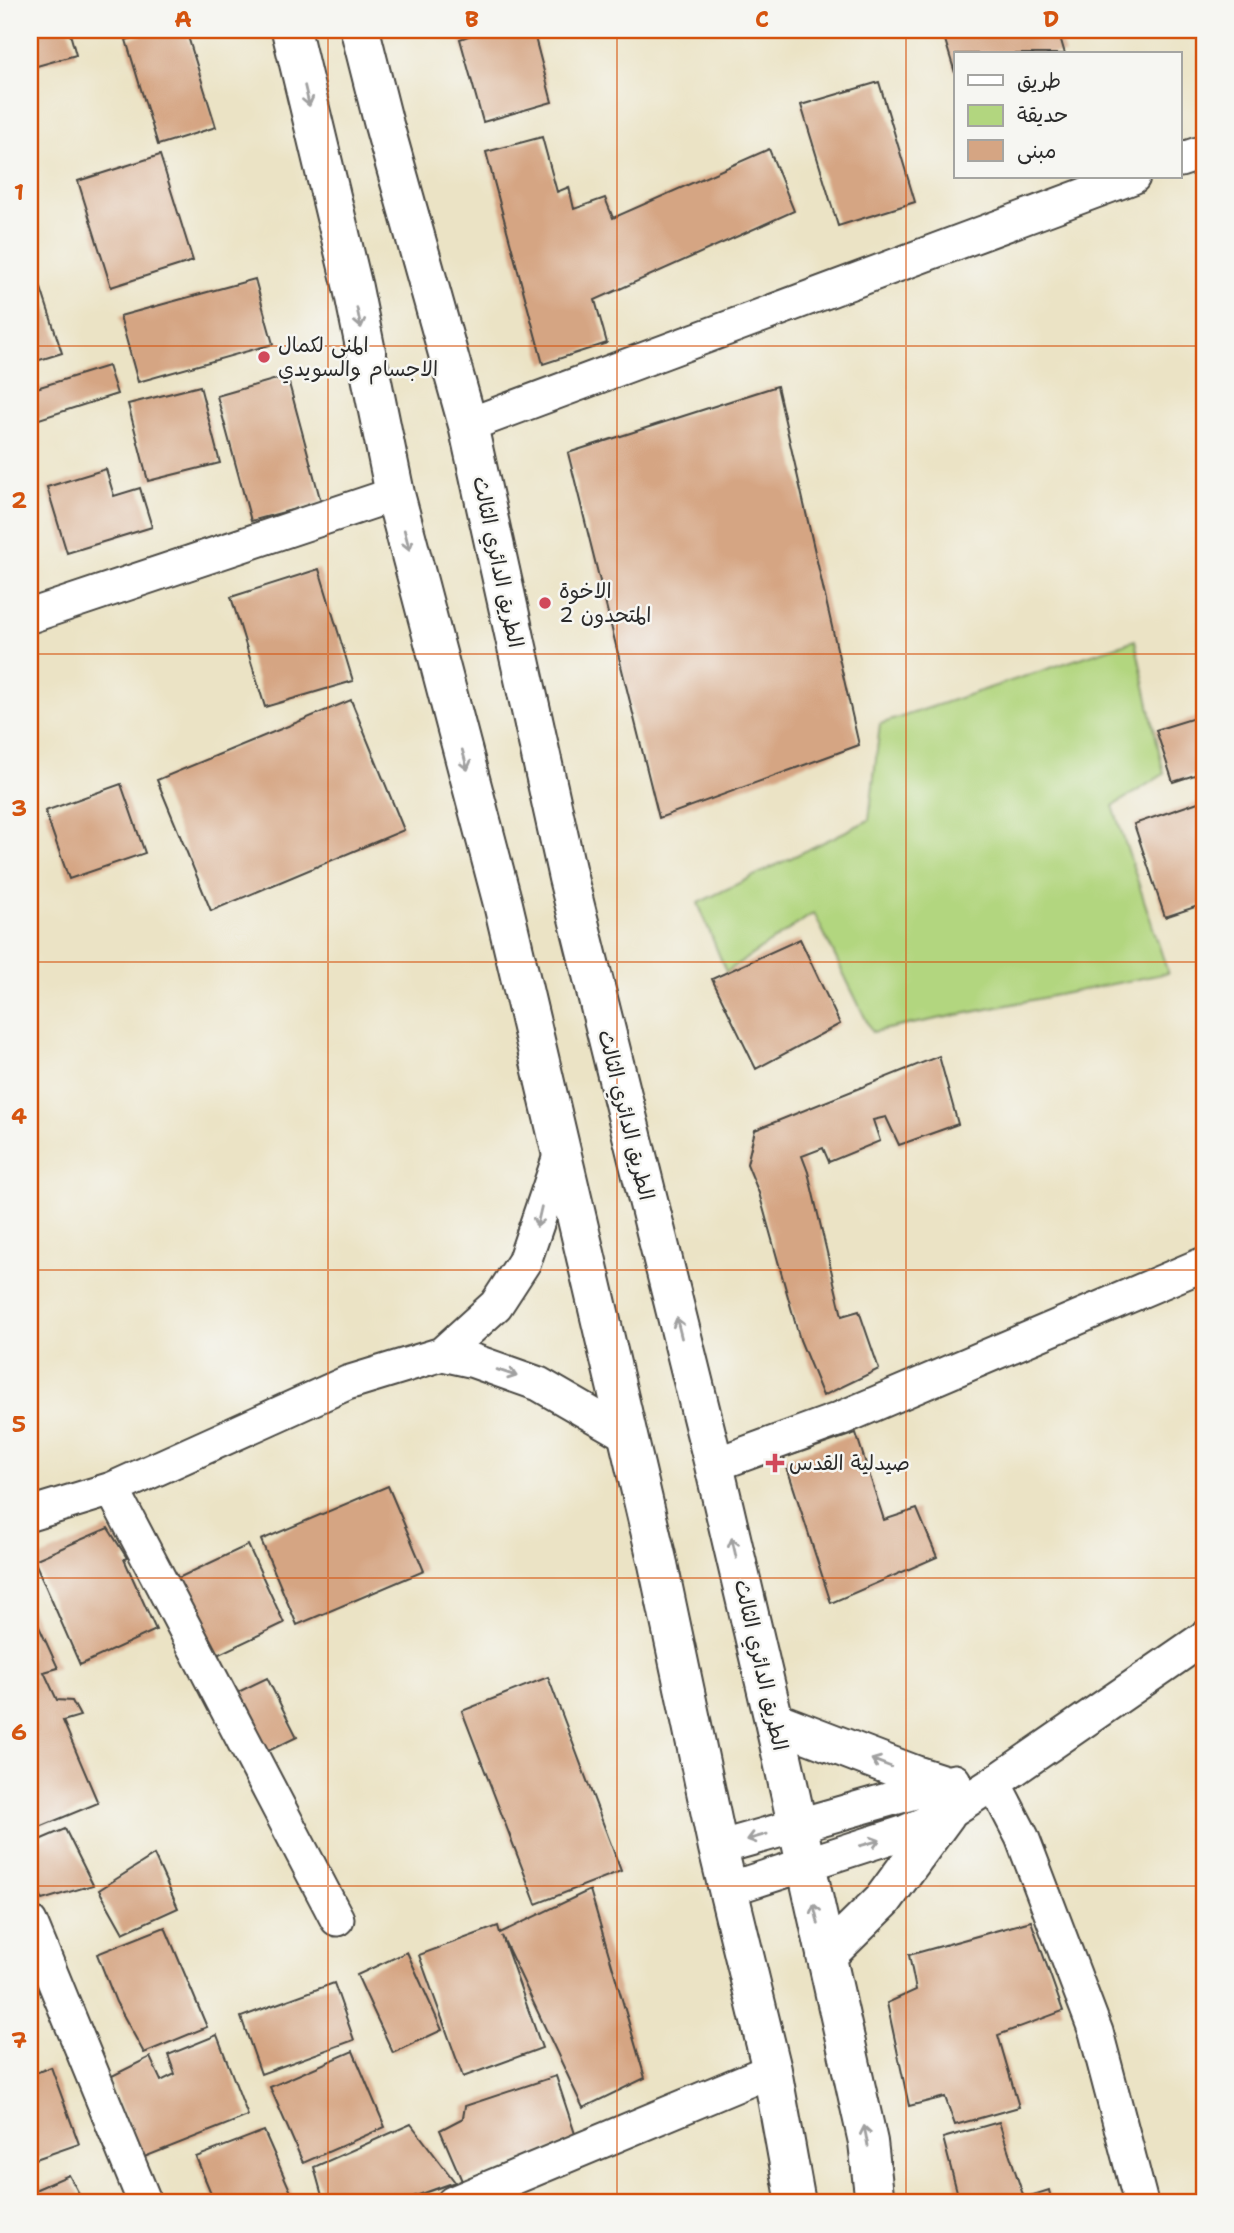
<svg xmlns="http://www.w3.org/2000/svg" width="1234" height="2233" viewBox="0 0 1234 2233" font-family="'Shantell Sans','Playpen Sans Arabic',sans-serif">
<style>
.green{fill:#b2d67f;stroke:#6e8055;stroke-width:2}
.building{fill:#d5a583}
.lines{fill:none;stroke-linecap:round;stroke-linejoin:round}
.street-casing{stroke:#484742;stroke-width:37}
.primary-casing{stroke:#484742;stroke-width:42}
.street{stroke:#fff;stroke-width:33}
.primary{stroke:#fff;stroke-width:38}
.oneway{stroke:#a0a0a0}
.grid{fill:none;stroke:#d5540f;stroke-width:2;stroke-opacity:0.55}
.poi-dot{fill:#d1495b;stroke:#f6f6f2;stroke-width:2.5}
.labels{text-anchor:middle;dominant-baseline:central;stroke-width:5;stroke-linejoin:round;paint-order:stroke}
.poi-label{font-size:21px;fill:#2b2b2b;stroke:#f6f6f2;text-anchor:start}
.street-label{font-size:21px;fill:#2b2b2b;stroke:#f6f6f2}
.neatline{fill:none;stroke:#d5540f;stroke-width:2.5}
.grid-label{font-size:23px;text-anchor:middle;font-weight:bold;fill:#d5540f}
</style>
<rect width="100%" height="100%" fill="#f6f6f2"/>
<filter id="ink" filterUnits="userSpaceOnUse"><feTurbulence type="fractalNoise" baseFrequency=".0143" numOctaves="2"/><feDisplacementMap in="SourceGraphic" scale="14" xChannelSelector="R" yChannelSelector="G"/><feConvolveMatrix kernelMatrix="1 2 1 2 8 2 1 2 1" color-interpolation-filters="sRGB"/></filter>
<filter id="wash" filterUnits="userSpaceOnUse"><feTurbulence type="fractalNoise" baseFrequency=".00686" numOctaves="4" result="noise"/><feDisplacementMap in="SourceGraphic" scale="28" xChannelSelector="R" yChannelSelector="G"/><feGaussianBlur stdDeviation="1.57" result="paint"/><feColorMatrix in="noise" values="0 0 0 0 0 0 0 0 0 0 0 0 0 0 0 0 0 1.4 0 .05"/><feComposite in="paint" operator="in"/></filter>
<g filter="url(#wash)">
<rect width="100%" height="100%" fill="#ebe3c5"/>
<path class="green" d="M1135,640L1164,774L1113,806L1168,973L872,1032L814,913L726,972L698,903L869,820L880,724Z"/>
<g id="blocks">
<path class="building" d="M30,30H69L76,55L30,68Z
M159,30H186L216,127L158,145L126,40Z
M485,30H533L552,102L483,122L460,39Z
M942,30H1058L1065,54H956L955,73Z
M879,82L915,202L838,226L801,105Z
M542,137L557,192L569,187L574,209L605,198L613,218L769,149L794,211L595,300L607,343L543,364L486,152Z
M160,155L193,261L111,287L78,181Z
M30,254L62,353L30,363Z
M255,279L273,344L138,382L120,316Z
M108,366L117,394L30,422V390Z
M287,376L321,502L251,521L217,396Z
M200,386L220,463L148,481L128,404Z
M777,386L859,745L659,818L568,453Z
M106,469L114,496L140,488L152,527L67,553L47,487Z
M319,569L353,681L265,707L231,597Z
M351,700L404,830L211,911L157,780Z
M1204,715V772L1173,782L1156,730Z
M121,784L145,853L69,879L45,811Z
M1204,800V904L1165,917L1134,824Z
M800,939L840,1024L756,1069L712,979Z
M939,1056L958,1124L899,1145L886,1117L873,1120L880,1141L829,1162L823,1148L802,1156L808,1172L842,1316L859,1311L879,1369L823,1396L800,1340L759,1193L747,1164L755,1130Z
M856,1433L884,1520L917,1509L937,1557L831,1603L784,1458Z
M388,1486L424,1571L297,1625L261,1540Z
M108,1528L127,1558L124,1559L156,1630L80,1665L34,1560Z
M248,1545L284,1623L213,1657L176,1579Z
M30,1607L58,1668L44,1672L57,1700L72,1701L80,1716L63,1721L98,1803L30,1831V1678L38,1674L30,1676Z
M548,1677L621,1871L536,1904L462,1711Z
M267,1678L297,1737L258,1756L228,1697Z
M65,1829L93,1885L42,1900L30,1858V1844Z
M154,1855L178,1908L123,1933L99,1890Z
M590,1890L645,2078L583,2108L502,1936L542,2048L463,2077L419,1955L498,1926L500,1933Z
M1031,1921L1063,2011L998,2035L1019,2107L955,2125L945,2097L909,2106L887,2003L916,1990L909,1955Z
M165,1927L207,2027L144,2053L116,2002L97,1954Z
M407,1952L442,2030L393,2053L357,1975Z
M334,1983L354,2040L261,2074L241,2017Z
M217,2035L248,2116L142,2158L110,2077L150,2057L161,2081L175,2074L168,2055Z
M353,2051L385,2127L303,2163L270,2087Z
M51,2067L79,2144L30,2161V2075Z
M556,2076L577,2140L462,2181L440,2130L463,2118L465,2106Z
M999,2122L1024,2198L1049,2190L1052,2203H960L943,2138Z
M411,2124L455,2182L396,2203H324L314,2167Z
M264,2131L294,2199L286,2203H215L196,2157Z
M69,2175L84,2203H30V2192Z"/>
</g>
</g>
<g filter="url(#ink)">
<use href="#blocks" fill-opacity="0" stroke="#484742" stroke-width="2"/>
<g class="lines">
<defs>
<path id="street" d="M1180,160L1204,152
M468,425L1133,177
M30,616L395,494
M442,1354L474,1361L539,1384L627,1435
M714,1465L837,1420L1204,1264
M112,1489L337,1919
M30,1514L112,1489L347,1383L442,1354L496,1305L524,1262L561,1153
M994,1783L1022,1837L1096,2032L1141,2203
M718,1848L954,1781
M729,1889L903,1833L946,1814L994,1783L1204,1638
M30,1922L145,2203
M453,2203L772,2070"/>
<path id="primary" d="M291,30L353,288L395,494L503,904L658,1564L718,1848L772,2070L796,2203
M360,30L384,125L468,425L568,878L714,1465L774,1721L868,2142L875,2203
M774,1721L915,1775L946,1785
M826,1956L883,1900L946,1814"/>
</defs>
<use href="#street" class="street-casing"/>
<use href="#primary" class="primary-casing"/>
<use href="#street" class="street"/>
<use href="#primary" class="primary"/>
</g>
<defs><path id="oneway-shaft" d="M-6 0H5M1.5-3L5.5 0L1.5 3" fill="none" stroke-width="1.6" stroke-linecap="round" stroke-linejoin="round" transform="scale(1.75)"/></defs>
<g class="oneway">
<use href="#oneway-shaft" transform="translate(307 96) rotate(77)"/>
<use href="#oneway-shaft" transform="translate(359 318) rotate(78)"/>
<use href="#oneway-shaft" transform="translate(407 540) rotate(75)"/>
<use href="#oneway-shaft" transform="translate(465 760) rotate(75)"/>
<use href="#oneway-shaft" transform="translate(539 1217) rotate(103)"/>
<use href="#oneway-shaft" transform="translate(679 1328) rotate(-104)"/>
<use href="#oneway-shaft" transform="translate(507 1373) rotate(19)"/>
<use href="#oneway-shaft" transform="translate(734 1548) rotate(-103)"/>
<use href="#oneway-shaft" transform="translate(881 1763) rotate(-159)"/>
<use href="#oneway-shaft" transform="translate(757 1837) rotate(164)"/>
<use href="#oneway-shaft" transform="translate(870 1843) rotate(-16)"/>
<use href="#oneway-shaft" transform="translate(816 1914) rotate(-103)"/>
<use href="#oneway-shaft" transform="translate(866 2136) rotate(-101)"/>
</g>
</g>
<path class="grid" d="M328,30V2203M617,30V2203M906,30V2203M30,346H1204M30,654H1204M30,962H1204M30,1270H1204M30,1578H1204M30,1886H1204"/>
<g class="poi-dot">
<circle cx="264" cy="357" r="7"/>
<circle cx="545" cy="603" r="7"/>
<path d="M771.5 1452.5h7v7h7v7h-7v7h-7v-7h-7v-7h7z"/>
</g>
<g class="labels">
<g class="poi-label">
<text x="278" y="345">المنى لكمال<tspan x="278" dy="24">الاجسام والسويدي</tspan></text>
<text x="559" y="591">الاخوة<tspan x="559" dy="24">المتحدون 2</tspan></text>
<text x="789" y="1463">صيدلية القدس</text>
</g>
<g class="street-label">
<text transform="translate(498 562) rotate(78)">الطريق الدائري الثالث</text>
<text transform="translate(626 1115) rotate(76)">الطريق الدائري الثالث</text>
<text transform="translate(761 1665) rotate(77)">الطريق الدائري الثالث</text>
</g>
</g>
<rect width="1234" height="2233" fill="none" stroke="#f6f6f2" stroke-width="77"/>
<rect x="954" y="52" width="228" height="126" fill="#f6f6f2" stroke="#a5a5a2" stroke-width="2"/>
<rect x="968" y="75" width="35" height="10" fill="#ffffff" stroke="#a5a5a2" stroke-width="2"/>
<text x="1017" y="88" font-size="21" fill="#2b2b2b">طريق</text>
<rect x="968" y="105" width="35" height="21" fill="#b2d67f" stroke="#a5a5a2" stroke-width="2"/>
<text x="1017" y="122" font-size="21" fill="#2b2b2b">حديقة</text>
<rect x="968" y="140" width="35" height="21" fill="#d5a583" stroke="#a5a5a2" stroke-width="2"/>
<text x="1017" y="158" font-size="21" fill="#2b2b2b">مبنى</text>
<rect x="38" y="38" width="1158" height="2156" class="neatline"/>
<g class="grid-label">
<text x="183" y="27">A</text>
<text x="472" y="27">B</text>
<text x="762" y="27">C</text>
<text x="1051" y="27">D</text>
<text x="19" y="200">1</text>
<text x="19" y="508">2</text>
<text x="19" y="816">3</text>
<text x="19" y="1124">4</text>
<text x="19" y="1432">5</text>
<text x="19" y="1740">6</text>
<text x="19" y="2048">7</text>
</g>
</svg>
